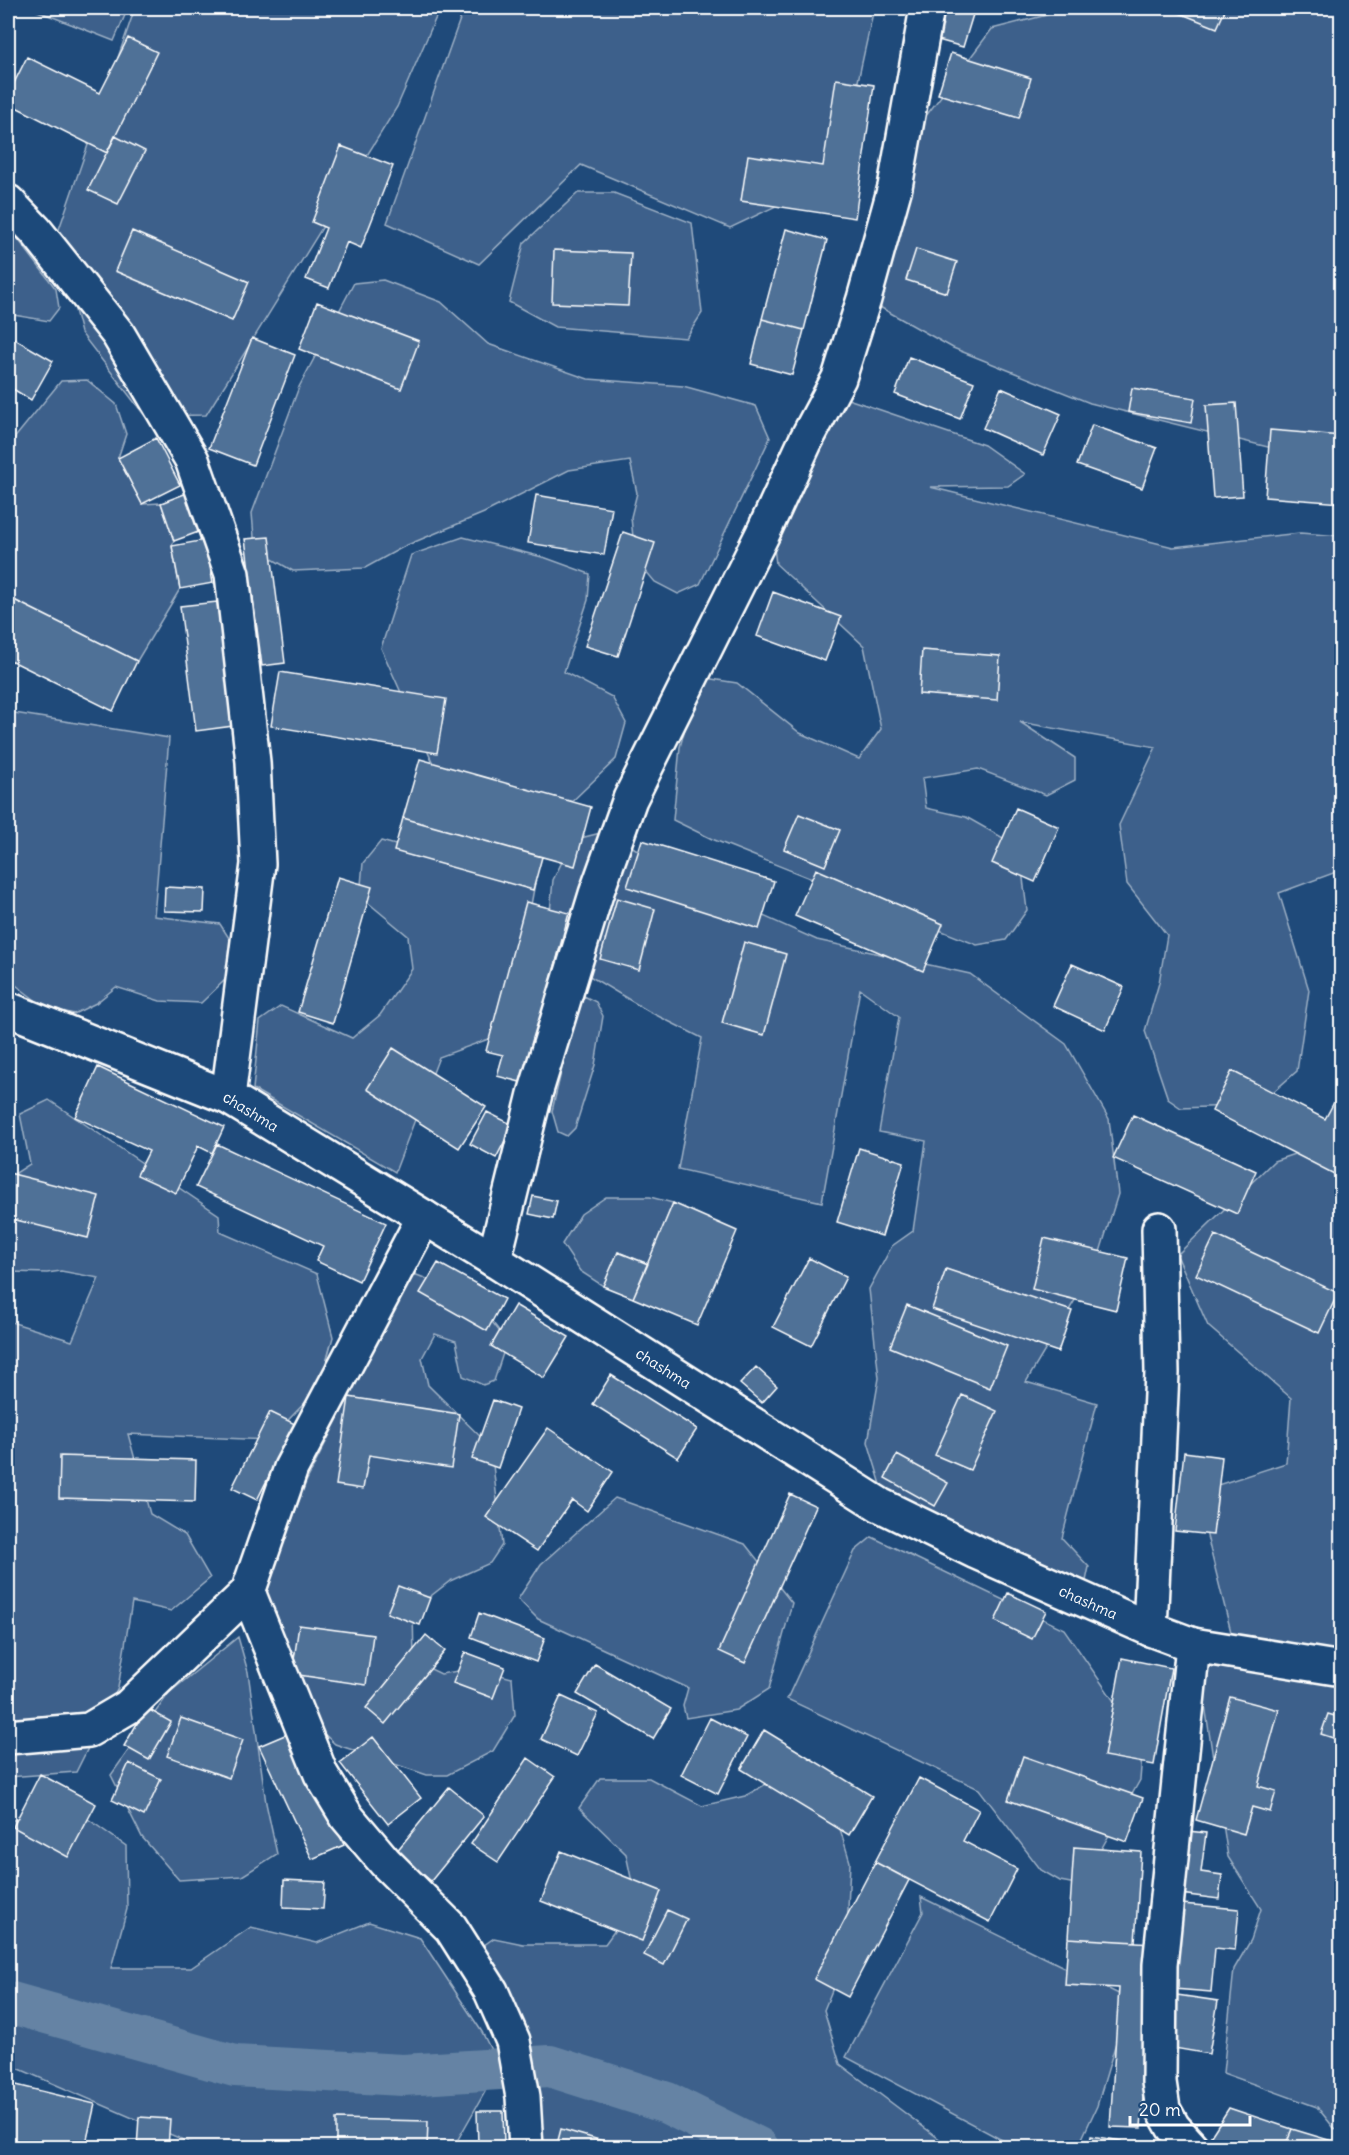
<svg xmlns="http://www.w3.org/2000/svg" width="1349" height="2155" viewBox="0 0 1349 2155" font-family="Delius,sans-serif">
<style>
.green{fill:#3c618b;stroke:#9eb0c5;stroke-width:1.5}
.lines{fill:none;stroke-linecap:round;stroke-linejoin:round}
.canal{stroke:#6583a4;stroke-width:42}
.building{fill:#507197;stroke:#fff;stroke-width:1.5}
.minor-casing{stroke:#fff;stroke-width:38}
.minor{stroke:#1f4a7a;stroke-width:33}
.labels{text-anchor:middle;dominant-baseline:central;stroke-width:4.5;stroke-linejoin:round;paint-order:stroke}
.street-label{font-size:15px;fill:#fff;stroke:#1f4a7a}
</style>
<rect width="100%" height="100%" fill="#1f4a7a"/>
<filter id="ink" filterUnits="userSpaceOnUse"><feTurbulence type="fractalNoise" baseFrequency=".0167" numOctaves="2"/><feDisplacementMap in="SourceGraphic" scale="12" xChannelSelector="R" yChannelSelector="G"/><feConvolveMatrix kernelMatrix="1 2 1 2 8 2 1 2 1" color-interpolation-filters="sRGB"/></filter>
<g filter="url(#ink)">
<path class="green" d="M30,8H128L114,41Z
M135,8H440L397,107L206,415L145,416L81,333L56,238Z
M464,8H874L839,168L805,192L730,228L581,165L479,264L387,223Z
M1074,8H1341V465L1090,403L953,348L878,306L916,129L992,29Z
M578,193H614L692,223L702,313L686,338L555,327L509,302L524,243Z
M8,226L56,289L59,308L49,321L8,314Z
M383,280L441,302L488,344L588,379L683,386L756,406L770,438L700,584L678,594L655,582L635,558L631,517L637,493L630,461L569,470L484,513L405,546L365,568L293,571L255,549L252,513L299,387L354,283Z
M87,380L116,404L126,434L118,458L142,504L161,503L174,541L172,546L180,589L137,661L8,597V446L61,381Z
M845,398L984,445L1025,474L1008,486L930,487L1173,547L1300,533L1341,536V875L1336,872L1279,893L1309,990L1297,1071L1258,1105L1181,1108L1168,1099L1145,1031L1159,983L1167,935L1127,884L1119,825L1156,747L1020,722L1075,758V780L1046,795L978,769L922,778L926,808L966,817L1019,847L1027,910L1006,940L977,945L712,839L673,820L680,747L699,677L737,683L800,733L859,759L881,729L864,646L776,564L773,539L805,486L825,423Z
M463,537L546,558L590,574L588,600L564,672L612,697L626,723L616,759L559,814L440,779L381,648L411,555Z
M8,712L169,738L154,916L220,924L236,949L227,978L201,1003L160,1001L116,987L96,1003L74,1014L43,1006L8,979Z
M608,831L685,881L817,940L970,974L1066,1044L1109,1119L1118,1194L1096,1265L1026,1382L1097,1403L1062,1538L1089,1567L1086,1581L913,1506L882,1488L868,1442L879,1378L869,1289L892,1246L913,1231L926,1141L879,1132L899,1017L860,989L822,1202L678,1169L702,1038L648,1011L566,962L548,934L553,880L573,840Z
M381,841L535,883L508,1032L439,1057L395,1172L253,1089L260,1021L281,1006L352,1038L380,1015L412,969L408,936L360,896L363,863Z
M584,996L596,1002L603,1016L595,1065L575,1128L567,1136L558,1132L552,1111L576,1008Z
M49,1100L219,1215L220,1232L317,1274L333,1337L319,1388L269,1440L128,1434L150,1514L185,1535L210,1578L171,1611L132,1602L118,1688L76,1772L8,1777V1321L72,1341L99,1278L61,1271L47,1273L10,1272L8,1270V1178L30,1164L20,1114Z
M1341,1138V1658L1233,1640L1196,1492L1286,1463L1291,1398L1208,1326L1177,1255L1274,1161Z
M606,1197H650L673,1203L648,1264L618,1252L603,1286L580,1271L562,1244L581,1214Z
M414,1274L472,1296L507,1341L494,1381L483,1385L463,1376L456,1341L435,1334L422,1358L428,1385L491,1447L502,1545L490,1563L450,1581L413,1610L414,1661L441,1674L474,1668L512,1678L515,1715L493,1751L447,1775H427L335,1744L321,1731L270,1620L267,1588L306,1482L384,1327Z
M615,1498L745,1544L792,1603L769,1689L736,1710L686,1718L683,1706L688,1688L538,1619L518,1599L541,1564Z
M872,1537L1064,1629L1143,1743L1140,1780L1081,1885L1060,1881L1041,1870L979,1789L787,1699L855,1551Z
M238,1637L248,1672L266,1803L277,1854L242,1876L179,1880L142,1837L111,1775L169,1693Z
M1198,1659L1341,1681V2130L1334,2128L1317,2107L1223,2073L1234,1969L1251,1940L1261,1909L1228,1857Z
M793,1769L829,1792L850,1862L846,1956L824,2010L840,2064L950,2147H526L523,2097L470,1955L494,1938L523,1944H605L636,1901L626,1854L579,1808L600,1778H649L702,1806L745,1796Z
M88,1819L126,1846L127,1909L111,1968H191L251,1927L317,1943L369,1922L420,1938L482,2032L494,2056L486,2090L453,2148L195,2147V2145L8,2064V1820Z
M921,1897L1129,1999L1097,2106L1078,2147H1015L846,2057L923,1912Z"/>
<g class="lines">
<path class="canal" d="M8,2002L235,2066L403,2075L550,2066L667,2103L758,2148"/>
</g>
<path class="building" d="M940,8H975L963,47L931,38Z
M1167,8H1226L1217,28Z
M128,38L157,52L107,153L8,103V95L27,57L100,93Z
M951,53L1031,78L1019,118L938,94Z
M836,79L874,85L855,218L741,201L748,155L823,166Z
M115,136L145,151L118,204L88,190Z
M341,146L393,166L361,248L347,242L329,288L306,279L326,228L312,222Z
M786,229L827,240L804,330L762,319Z
M132,231L249,282L232,321L115,271Z
M916,249L957,262L947,293L906,280Z
M554,250L631,253L628,306L552,303Z
M317,302L419,341L401,389L299,349Z
M762,319L804,330L792,375L751,364Z
M8,335L53,361L31,400L8,386Z
M252,338L295,355L253,465L209,448Z
M909,357L974,382L960,419L895,394Z
M1001,388L1061,414L1043,455L983,428Z
M1132,388L1195,398L1191,423L1128,412Z
M1236,403L1243,496L1213,498L1206,405Z
M1092,425L1157,448L1142,488L1077,465Z
M1270,430L1342,436V503L1265,497Z
M156,438L180,485L142,504L118,458Z
M187,493L201,531L174,541L161,503Z
M536,495L612,508L604,555L528,543Z
M623,532L655,543L618,656L585,646Z
M269,537L285,663L262,666L245,539Z
M205,540L213,583L180,589L172,546Z
M773,592L841,617L825,661L757,636Z
M8,597L137,661L113,711L8,659Z
M217,602L233,726L196,731L180,606Z
M922,650L1000,656L997,700L919,694Z
M280,672L446,699L437,753L271,726Z
M420,759L591,807L575,866L403,818Z
M1016,808L1059,827L1035,882L992,863Z
M799,814L840,830L825,866L784,849Z
M403,818L542,857L533,890L394,851Z
M642,840L774,881L759,929L627,887Z
M816,869L943,924L923,971L795,916Z
M338,877L372,887L333,1023L298,1012Z
M165,887L205,889L204,912L164,911Z
M617,898L655,909L639,970L600,959Z
M526,902L569,913L524,1083L497,1076L503,1055L486,1051Z
M744,942L786,954L764,1035L722,1023Z
M1072,964L1124,987L1105,1030L1053,1006Z
M393,1048L486,1107L459,1148L367,1089Z
M98,1067L224,1127L212,1153L198,1146L176,1193L137,1175L149,1151L75,1117Z
M1232,1071L1325,1119L1339,1093L1342,1095V1178L1212,1111Z
M487,1112L513,1125L496,1158L470,1144Z
M1133,1115L1256,1171L1237,1214L1113,1158Z
M217,1144L386,1223L359,1281L316,1261L323,1246L196,1187Z
M859,1148L904,1162L882,1236L837,1222Z
M9,1173L99,1196L88,1238L8,1218Z
M533,1196L557,1201L553,1219L529,1214Z
M673,1203L737,1231L697,1325L633,1298Z
M1215,1235L1338,1293L1319,1333L1196,1275Z
M1044,1238L1128,1258L1116,1310L1032,1289Z
M618,1252L648,1264L633,1298L603,1286Z
M809,1258L846,1277L811,1346L773,1327Z
M438,1263L504,1299L487,1331L420,1293Z
M946,1269L1072,1311L1058,1352L932,1309Z
M515,1305L569,1337L544,1378L491,1346Z
M907,1305L1007,1346L990,1388L890,1347Z
M756,1367L777,1386L762,1403L740,1384Z
M611,1375L697,1429L678,1458L593,1404Z
M962,1395L997,1411L970,1470L935,1455Z
M349,1397L459,1414L451,1468L369,1455L363,1489L336,1485Z
M493,1400L518,1409L498,1468L472,1459Z
M270,1412L295,1424L257,1500L232,1488Z
M548,1428L613,1472L587,1511L572,1500L537,1551L486,1517Z
M1184,1452L1222,1457L1213,1535L1175,1531Z
M897,1455L948,1483L935,1506L885,1478Z
M60,1456L196,1460L195,1502L59,1498Z
M790,1494L816,1506L745,1663L719,1651Z
M398,1586L430,1598L420,1625L387,1613Z
M1008,1593L1046,1611L1032,1639L995,1621Z
M479,1613L545,1638L536,1662L471,1637Z
M299,1625L373,1635L366,1685L292,1674Z
M426,1635L445,1651L385,1724L366,1708Z
M465,1652L505,1667L493,1698L453,1683Z
M1122,1658L1171,1668L1154,1765L1104,1756Z
M595,1664L671,1709L653,1739L577,1694Z
M561,1696L598,1713L577,1756L541,1739Z
M1230,1697L1279,1710L1258,1786L1276,1791L1270,1812L1252,1807L1244,1834L1196,1820Z
M146,1708L171,1722L149,1760L124,1746Z
M1328,1714L1342,1718V1741L1321,1734Z
M181,1718L243,1740L229,1778L167,1756Z
M710,1718L747,1737L718,1794L681,1775Z
M764,1730L872,1796L849,1835L741,1769Z
M292,1732L344,1845L312,1859L259,1746Z
M373,1737L421,1798L388,1824L340,1763Z
M1023,1756L1143,1798L1127,1842L1008,1800Z
M528,1758L555,1777L498,1862L471,1844Z
M129,1763L161,1779L144,1816L112,1800Z
M40,1774L96,1804L68,1857L13,1827Z
M919,1778L979,1810L963,1841L1017,1869L990,1922L875,1862Z
M449,1787L484,1816L431,1881L396,1852Z
M1188,1831L1206,1833L1201,1872L1222,1875L1219,1899L1180,1894Z
M1074,1847L1141,1852L1135,1942L1068,1938Z
M561,1851L661,1891L642,1941L541,1901Z
M875,1862L909,1880L848,1997L814,1979Z
M284,1880L325,1882L323,1909L283,1907Z
M1182,1904L1239,1909L1235,1950L1215,1948L1211,1992L1174,1989Z
M667,1910L687,1919L664,1965L644,1955Z
M1068,1938L1153,1943L1141,2128L1110,2127L1119,1988L1065,1985Z
M1177,1995L1218,2001L1209,2054L1168,2047Z
M8,2083L95,2104L85,2148H8Z
M1229,2108L1292,2129L1284,2148H1231L1209,2139Z
M477,2111H503L504,2144L478,2145Z
M139,2117L170,2119L168,2148H137Z
M336,2119L428,2121L427,2148H336Z
M561,2129L627,2148H556Z
M1292,2129L1342,2144V2148H1284Z
M1091,2136L1122,2141L1121,2148H1089Z
M1209,2139L1231,2148H1207L1205,2145Z"/>
<g class="lines">
<defs>
<g id="minor">
<path d="M8,202L36,231L118,334L192,460L232,574L253,762L258,864L228,1097"/>
<path id="s1" d="M8,1009L228,1097L494,1260L880,1505L976,1552L1150,1629L1193,1645L1342,1669"/>
<path d="M424,1217L291,1468L248,1592L321,1774L347,1817L385,1862L451,1928L491,1991L513,2041L523,2097L526,2148"/>
<path d="M494,1260L535,1094L596,894L630,799L763,533L806,440L839,378L864,299L895,187L927,8"/>
<path d="M1150,1629L1162,1373L1159,1229"/>
<path d="M8,1737L89,1730L128,1707L248,1592"/>
<path d="M1192,2148L1173,2127L1163,2109L1159,2082L1160,1965L1193,1645"/>
</g>
</defs>
<use href="#minor" class="minor-casing"/>
<use href="#minor" class="minor"/>
</g>
</g>
<g class="labels">
<g class="street-label">
<text stroke="none"><textPath href="#s1" startOffset="264">сhashma</textPath></text>
<text stroke="none"><textPath href="#s1" startOffset="750">сhashma</textPath></text>
<text stroke="none"><textPath href="#s1" startOffset="1236">сhashma</textPath></text>
</g>
</g>
<rect width="1349" height="2155" fill="none" stroke="#1f4a7a" stroke-width="30"/>
<rect x="15" y="15" width="1319" height="2125" fill="none" stroke="#fff" stroke-width="2" filter="url(#ink)"/>
<path d="M1130 2116v9h120v-9" fill="none" stroke="#ffffff" stroke-width="3"/>
<text x="1139" y="2116" font-size="18" fill="#ffffff" stroke="#1f4a7a" stroke-width="4.5" paint-order="stroke">20 m</text>
</svg>
